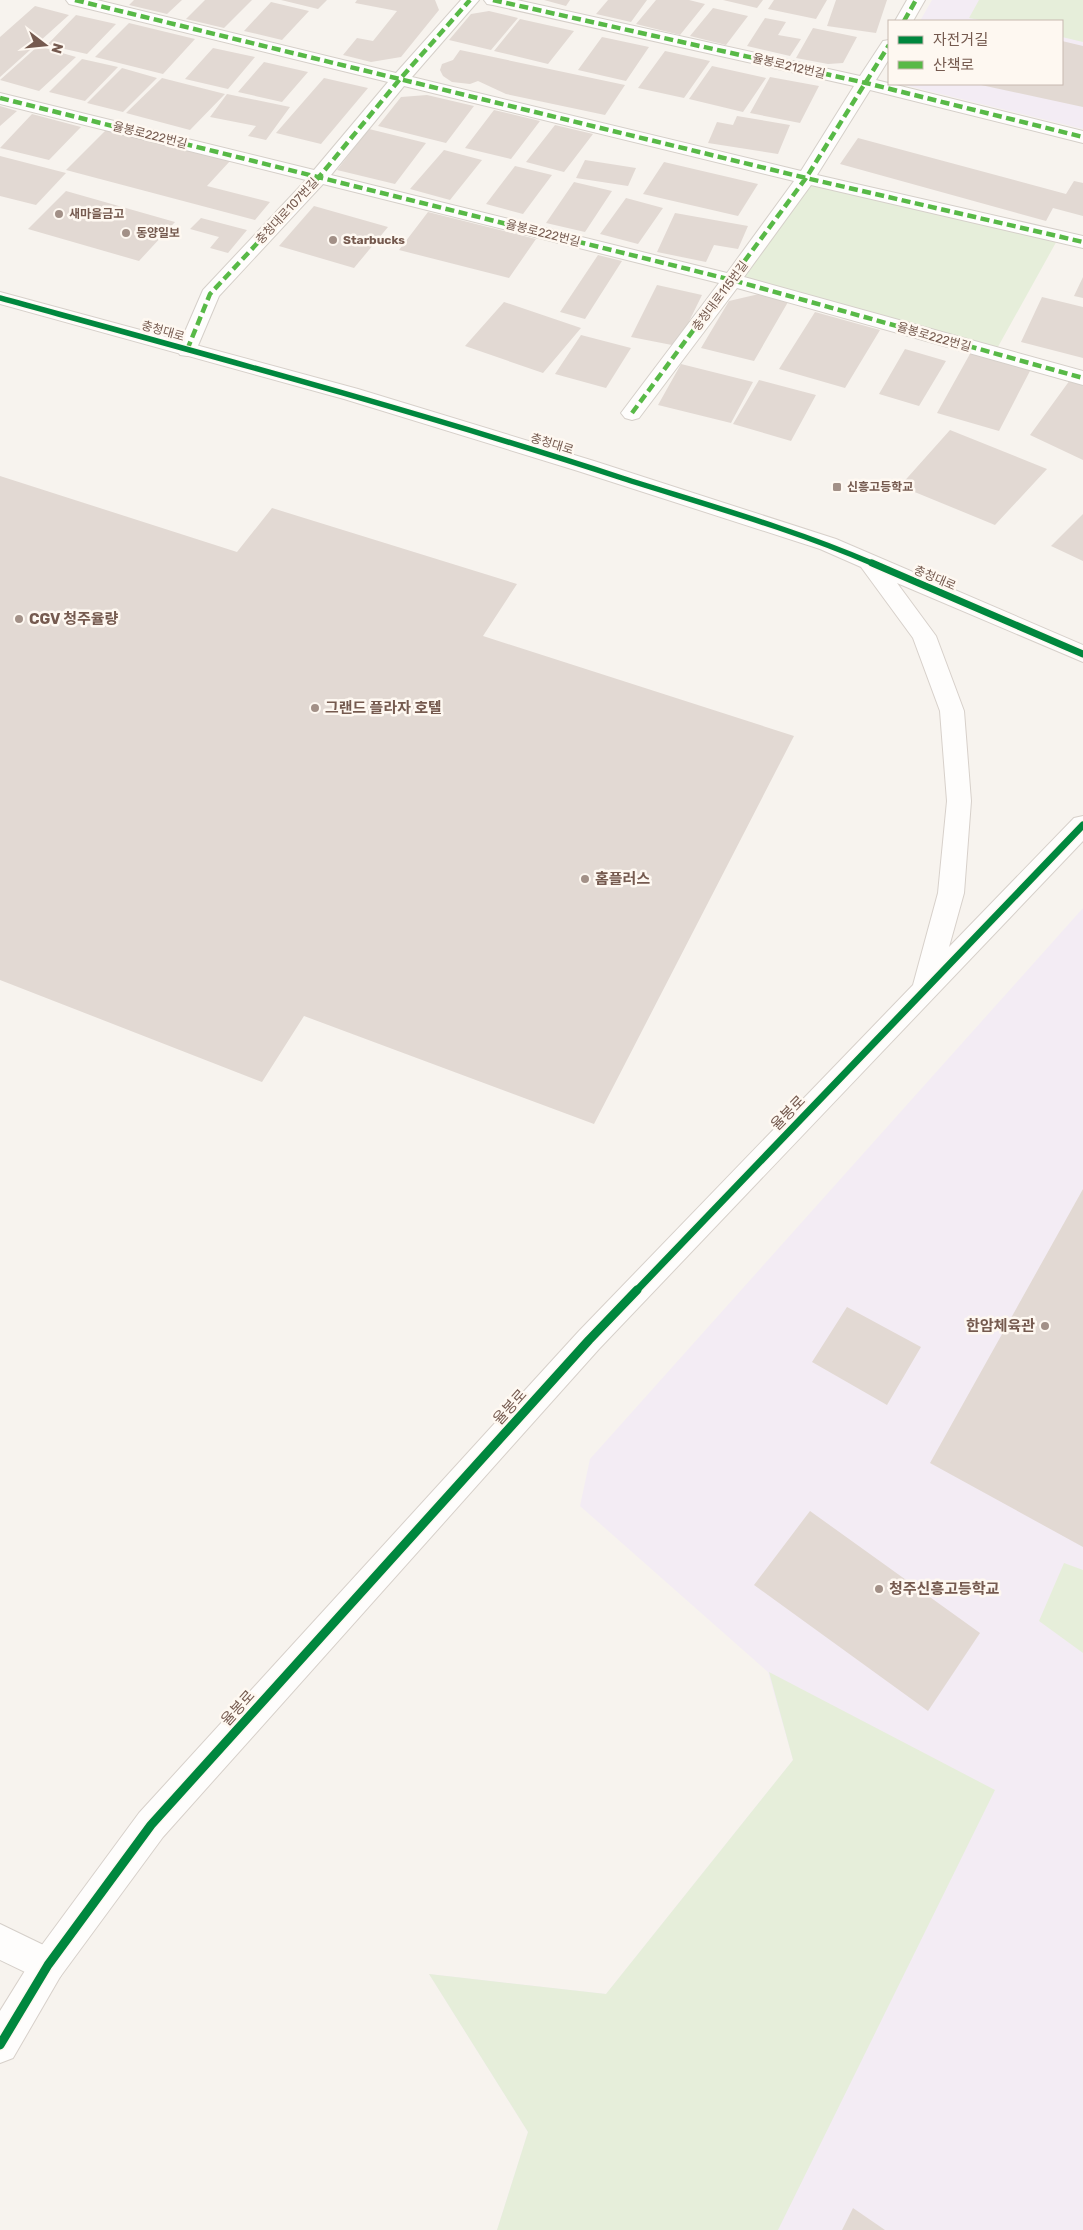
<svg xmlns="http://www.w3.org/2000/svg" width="1083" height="2230" viewBox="0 0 1083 2230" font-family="Rubik,'Noto Sans KR',sans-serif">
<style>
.education{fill:#f3ecf4}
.green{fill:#e6eeda}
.building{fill:#e2d9d3}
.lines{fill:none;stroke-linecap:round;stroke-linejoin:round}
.street-casing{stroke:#d5cfc9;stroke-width:2}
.secondary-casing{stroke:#d7d0ca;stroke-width:2}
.street{fill:#fefdfc;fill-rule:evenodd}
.secondary{fill:#fefdfc;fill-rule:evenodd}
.quiet{stroke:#58b947;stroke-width:4.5;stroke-dasharray:9 4.5;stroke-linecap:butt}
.cycleway-far2-casing{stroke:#fef8f1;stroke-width:8}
.cycleway-far1-casing{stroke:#fef8f1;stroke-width:10}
.cycleway-casing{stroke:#fef8f1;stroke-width:12}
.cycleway-far2{stroke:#00873e;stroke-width:5.5}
.cycleway-far1{stroke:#00873e;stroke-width:7}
.cycleway{stroke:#00873e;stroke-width:9}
.poi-dot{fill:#a29087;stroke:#fef8f1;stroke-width:2}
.labels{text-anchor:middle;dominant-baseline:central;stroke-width:5;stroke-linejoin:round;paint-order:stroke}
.far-street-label{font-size:12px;fill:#755a4f;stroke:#fef8f1}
.far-poi-label{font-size:12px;font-weight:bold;fill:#755a4f;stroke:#fef8f1;text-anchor:start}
.poi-label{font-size:15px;font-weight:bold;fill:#755a4f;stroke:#fef8f1;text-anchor:start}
.street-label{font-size:15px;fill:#755a4f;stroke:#fef8f1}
</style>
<rect width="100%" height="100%" fill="#f7f3ee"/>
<path class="education" d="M932,0H1083V129L900,84H1062V21H920Z
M1083,908V2230H497L528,2132L429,1974L606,1994L793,1760L768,1672L580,1506L590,1459Z"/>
<path class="green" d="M979,0H1083V42L1062,37V21H985L969,18Z
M806,178L1059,237L994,354L732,280Z
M1064,1563L1083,1570V1653L1039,1621Z
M769,1672L995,1790L778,2230H497L528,2132L429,1974L606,1994L793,1760Z"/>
<path class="building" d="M134,0H182L167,14L129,5Z
M205,0H252L224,28L186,19Z
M281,0H327L318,9Z
M357,0H435L439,10L401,57L371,62L343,55L357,38L373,41L397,11L355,3Z
M544,0H570L566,6Z
M608,0H647L631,22L596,14Z
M656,0H689L705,4L680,35L636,24Z
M723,0H763L757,8Z
M774,0H827L816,19L768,9Z
M836,0H887L876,33L827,26Z
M271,2L309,11L282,40L244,31Z
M35,6L69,15L0,77V37Z
M713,8L748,16L726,45L690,36Z
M489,11L518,18L491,50L449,40L471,14Z
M76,15L116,24L87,54L47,45Z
M765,18L786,22L778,35L801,39L790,56L747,46Z
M520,19L574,31L548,64L494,51Z
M129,23L195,39L163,74L95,57Z
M813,28L857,37L843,63L828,64L796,58Z
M602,37L649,47L626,81L578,70Z
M1062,41L1083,46V107L981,85L1062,84Z
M38,46L76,57L39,91L0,80Z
M213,48L255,57L228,89L185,79Z
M460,50L625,85L605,115L506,94L478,81L470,84L452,82L443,76L440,70L442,64L453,60Z
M665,51L710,61L684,98L638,88Z
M82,59L118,67L85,101L49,92Z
M264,62L308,72L282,102L238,92Z
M712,66L766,78L743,112L689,99Z
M122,68L157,78L123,112L87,103Z
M770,77L819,86L800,123L750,113Z
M162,78L225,94L190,130L126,113Z
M324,78L368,88L321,144L276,133Z
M227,94L290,107L266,140L248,136L256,126L210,117Z
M427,95L474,106L446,143L378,126L401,97Z
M0,106L17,111L0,126Z
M494,110L540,121L511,159L465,148Z
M32,114L81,127L49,160L0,148Z
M737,116L790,125L778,154L708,143L717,122L733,125Z
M555,125L593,134L564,172L526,162Z
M107,129L230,161L207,186L270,202L255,220L66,170Z
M369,129L426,143L395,184L337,170Z
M858,138L1066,194L1074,181L1083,183V216L1053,208L1046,221L840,164Z
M444,150L482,160L450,200L410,189Z
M0,156L66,173L36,205L0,196Z
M585,160L636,168L628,186L576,178Z
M664,162L758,184L738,216L643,194Z
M515,166L552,175L523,214L486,204Z
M574,182L612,191L585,232L546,223Z
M66,191L175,222L139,261L28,229Z
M626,198L663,208L638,244L600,234Z
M314,206L388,227L354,268L279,246Z
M428,212L536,239L509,278L399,250Z
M675,213L748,226L738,249L714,245L706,262L657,252Z
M201,218L247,230L228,253L210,248L219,237L190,229Z
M598,255L622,261L585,319L560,312Z
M1083,277V298L1074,296Z
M657,285L702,295L677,346L631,337Z
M759,294L788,302L754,361L701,348L729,301Z
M1042,297L1083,307V358L1021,342Z
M504,302L581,328L543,373L465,346Z
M815,312L880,330L845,388L779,369Z
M581,335L631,348L606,388L555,374Z
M905,349L946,361L919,406L879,394Z
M971,352L1031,369L999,431L937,413Z
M681,364L753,382L731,423L658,405Z
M759,380L816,395L791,441L733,424Z
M1070,380L1083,384V460L1030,435Z
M950,430L1047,469L995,525L900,486Z
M0,476L237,552L272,508L517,584L483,636L794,736L594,1124L304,1016L262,1082L0,980Z
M1083,514V561L1051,546Z
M1083,1189V1547L930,1463Z
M847,1307L921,1347L887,1405L812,1362Z
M810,1511L980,1633L928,1711L754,1585Z
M853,2208L885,2230H842Z"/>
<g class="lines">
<defs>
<path id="street" d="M66,0H97L396,73L461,0H479L412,77L801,171L854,86L493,5L487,4L484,0H517L860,76L883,41L889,40V59L876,80L1083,131V143L870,90L817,175L1083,236V248L811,185L744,277L1083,371V385L737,288L639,418L632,420L625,418L621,413L719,283L323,184L219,296L194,355L187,356L180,355L177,350L203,290L306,180L0,104V93L314,170L388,82L69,4ZM404,86L794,181L727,273L331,175Z
M907,0H925L913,21H895Z
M0,1924L60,1953L66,1965L60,1977L48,1983L0,1960Z"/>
<path id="secondary" d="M0,292L358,389L594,461L836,539L1083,645V662L897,583L936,636L964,711L971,801L964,893L949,947L1074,818L1083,816V841L599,1349L163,1837L60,1977L13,2058L0,2063V2011L36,1953L139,1813L579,1331L913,985L938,893L947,801L940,711L913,638L861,567L820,549L578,471L344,399L0,304Z"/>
</defs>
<use href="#street" class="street-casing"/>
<use href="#secondary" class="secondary-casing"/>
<use href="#street" class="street"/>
<use href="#secondary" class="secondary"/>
<path class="quiet" d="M75,0L806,178L1083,242
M493,0L866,83L1083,137
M904,21L916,0
M0,98L732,280L1083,378
M187,350L210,294L319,177L400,79L470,0
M632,413L806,178L889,45"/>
<defs>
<path id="cycleway-far2" d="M0,298C208,355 417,411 622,478C707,505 793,529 874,564"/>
<path id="cycleway-far1" d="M872,563L1083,654
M636,1291L1083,825"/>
<path id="cycleway" d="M0,2045L48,1965L151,1825L589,1340L637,1290"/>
</defs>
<use href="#cycleway-far2" class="cycleway-far2-casing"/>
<use href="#cycleway-far1" class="cycleway-far1-casing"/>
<use href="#cycleway" class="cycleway-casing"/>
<use href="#cycleway-far2" class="cycleway-far2"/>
<use href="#cycleway-far1" class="cycleway-far1"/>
<use href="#cycleway" class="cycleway"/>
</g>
<g class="poi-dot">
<circle cx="59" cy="214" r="5"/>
<circle cx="126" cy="233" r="5"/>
<circle cx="333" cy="240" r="5"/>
<rect x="832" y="482" width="10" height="10" rx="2.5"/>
<circle cx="19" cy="619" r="5"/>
<circle cx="315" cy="708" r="5"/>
<circle cx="585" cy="879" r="5"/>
<circle cx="1045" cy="1326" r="5"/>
<circle cx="879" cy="1589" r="5"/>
</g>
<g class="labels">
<g class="far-street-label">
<text transform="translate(789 66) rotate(13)">율봉로212번길</text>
<text transform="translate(150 135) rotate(14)">율봉로222번길</text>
<text transform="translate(287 211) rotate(-47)">충청대로107번길</text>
<text transform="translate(543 233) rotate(14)">율봉로222번길</text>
<text transform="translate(720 296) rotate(-53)">충청대로115번길</text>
<text transform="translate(163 331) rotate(16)">충청대로</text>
<text transform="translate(934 337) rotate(16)">율봉로222번길</text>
<text transform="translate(552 444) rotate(17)">충청대로</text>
<text transform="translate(935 578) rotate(23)">충청대로</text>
</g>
<g class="far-poi-label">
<text x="69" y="214">새마을금고</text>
<text x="136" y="233">동양일보</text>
<text x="343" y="240">Starbucks</text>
<text x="847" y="487">신흥고등학교</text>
</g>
<g class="poi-label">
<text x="29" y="619">CGV 청주율량</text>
<text x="325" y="708">그랜드 플라자 호텔</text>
<text x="595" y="879">홈플러스</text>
<text x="1035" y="1326" text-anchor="end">한암체육관</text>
<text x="889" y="1589">청주신흥고등학교</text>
</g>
<g class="street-label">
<text transform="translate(788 1113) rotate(-46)">율봉로</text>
<text transform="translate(510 1407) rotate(-48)">율봉로</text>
<text transform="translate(238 1708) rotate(-48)">율봉로</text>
</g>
</g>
<rect x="888" y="20" width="175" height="65" fill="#fef8f1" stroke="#c7b9b0"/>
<rect x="898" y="36" width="25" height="8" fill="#00873e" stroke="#c7b9b0"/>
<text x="933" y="45" font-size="15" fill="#755a4f">자전거길</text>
<rect x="898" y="61" width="25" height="8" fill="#58b947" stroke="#c7b9b0"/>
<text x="933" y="70" font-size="15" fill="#755a4f">산책로</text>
<g transform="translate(45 45) rotate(106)" stroke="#fef8f1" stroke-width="4" paint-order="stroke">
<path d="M0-4L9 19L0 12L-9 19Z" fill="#755a4f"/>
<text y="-8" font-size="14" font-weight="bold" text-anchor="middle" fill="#755a4f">N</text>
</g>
</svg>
